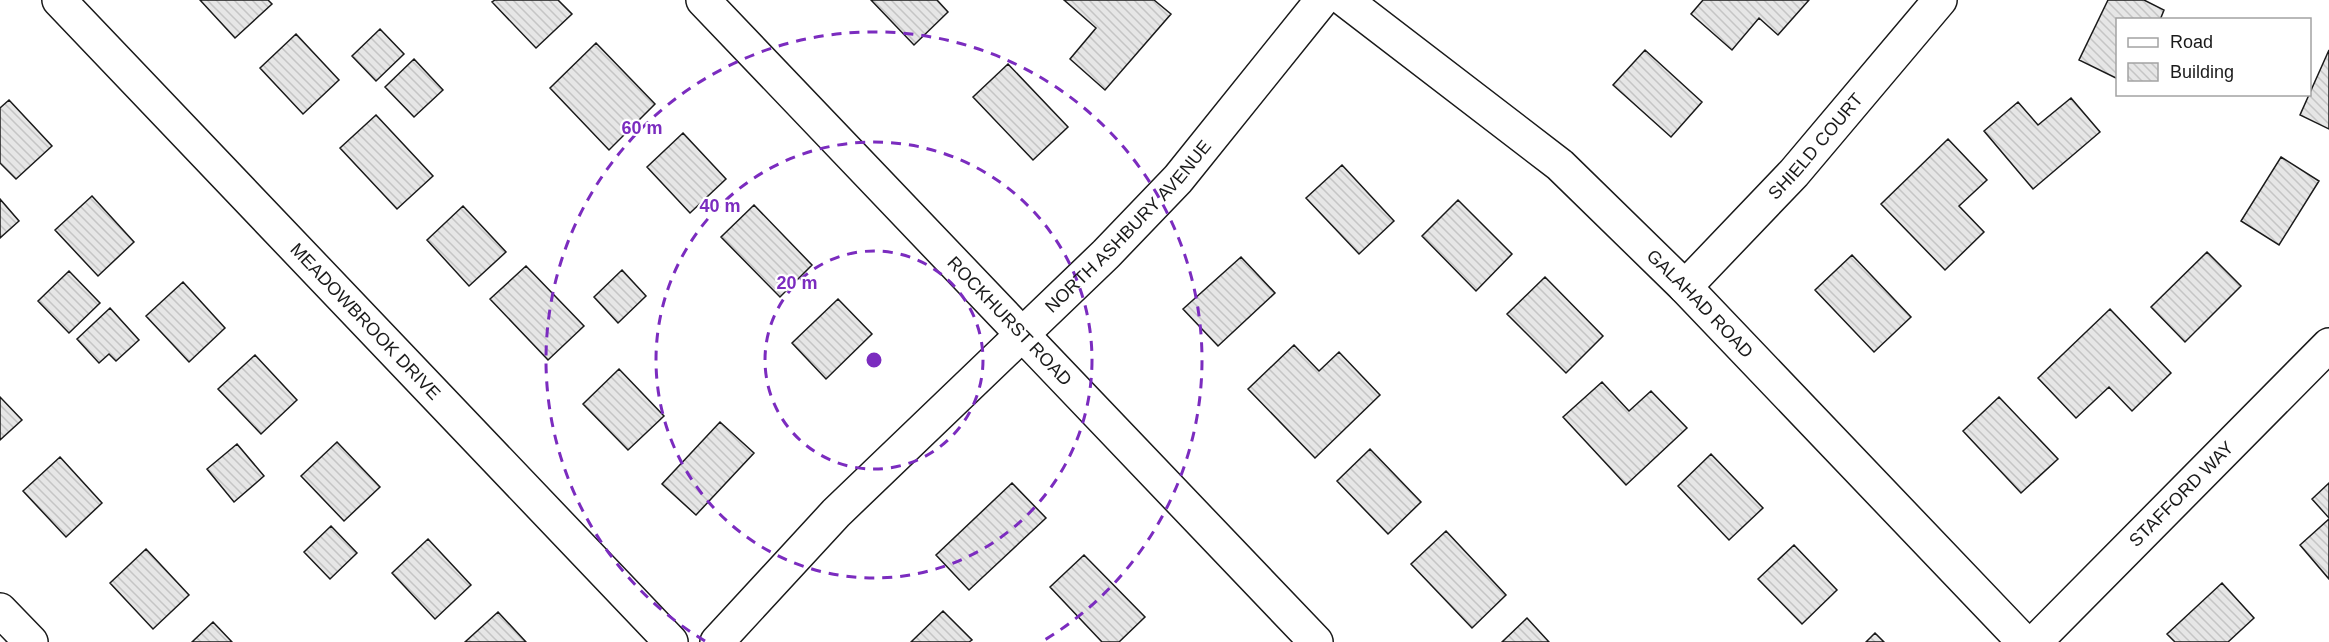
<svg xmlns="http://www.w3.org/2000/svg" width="2329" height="642" viewBox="0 0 2329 642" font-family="Arial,sans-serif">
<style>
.building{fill:url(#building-back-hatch);stroke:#1a1a1a;stroke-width:1.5}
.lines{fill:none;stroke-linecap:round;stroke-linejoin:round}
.street-casing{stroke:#1a1a1a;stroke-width:36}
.secondary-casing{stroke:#1a1a1a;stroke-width:36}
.street{stroke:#fff;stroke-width:33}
.secondary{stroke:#fff;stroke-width:33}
.ring{fill:none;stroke:#7b2cbf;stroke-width:3;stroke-dasharray:10 8}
.labels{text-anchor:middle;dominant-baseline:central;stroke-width:4.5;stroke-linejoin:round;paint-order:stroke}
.street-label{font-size:18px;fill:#1a1a1a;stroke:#fff}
.centre{fill:#7b2cbf;stroke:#fff;stroke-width:3}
.ring-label{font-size:18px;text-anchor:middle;font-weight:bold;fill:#7b2cbf;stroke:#fff;stroke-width:4.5;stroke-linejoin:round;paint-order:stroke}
</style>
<defs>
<pattern id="building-back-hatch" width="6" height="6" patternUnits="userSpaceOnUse" patternTransform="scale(1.5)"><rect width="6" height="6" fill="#e6e6e6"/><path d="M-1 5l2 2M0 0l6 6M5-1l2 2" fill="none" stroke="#c5c5c5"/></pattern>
</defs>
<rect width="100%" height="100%" fill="#fff"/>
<path class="building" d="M200,0H268L272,4L235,38Z
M495,0H558L572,14L536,48L492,2Z
M871,0H937L948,12L914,45Z
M1064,0H1154L1171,14L1105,90L1070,59L1096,28Z
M1703,0H1809L1778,35L1759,18L1732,50L1691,14Z
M2108,0H2144L2164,10L2160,20H2118V79L2079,60Z
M380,29L404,54L376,81L352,56Z
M296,34L339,80L303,114L260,68Z
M596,43L655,104L609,150L550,88Z
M1645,50L1702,102L1671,137L1613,85Z
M2329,50V129L2300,115Z
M414,59L443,90L414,117L385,87Z
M1008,64L1068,127L1033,160L973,97Z
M2071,98L2100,132L2033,189L1984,131L2018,102L2038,125Z
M9,100L52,146L16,179L0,163V108Z
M376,115L433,176L397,209L340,148Z
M683,133L726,179L690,213L647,167Z
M1948,139L1987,180L1959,206L1984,232L1945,270L1881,204Z
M2281,157L2319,181L2279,245L2241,221Z
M1342,165L1394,221L1359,254L1306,198Z
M92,196L134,242L98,276L55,230Z
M0,199L19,221L0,238Z
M1458,200L1512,254L1476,291L1422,236Z
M754,205L812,265L780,297L721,237Z
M463,206L506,252L469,286L427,240Z
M2207,252L2241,286L2185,342L2151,307Z
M1852,255L1911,317L1874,352L1815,290Z
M1241,257L1275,293L1218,346L1183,309Z
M526,266L584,326L548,360L490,299Z
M622,270L646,296L618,323L594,297Z
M69,271L100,303L69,333L38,301Z
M1545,277L1603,336L1566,373L1507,314Z
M183,282L225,328L189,362L146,316Z
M838,299L872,334L826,379L792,343Z
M110,308L139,340L116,361L109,354L99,363L77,339Z
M2110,309L2171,373L2132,411L2109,387L2076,418L2038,378Z
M1294,345L1319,371L1339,352L1380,395L1315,458L1248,389Z
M255,355L297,400L261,434L218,389Z
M619,369L664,416L628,450L583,404Z
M1602,382L1629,411L1651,391L1687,428L1626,485L1563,417Z
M0,397L22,420L0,440Z
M1999,397L2058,459L2021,493L1963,431Z
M720,422L754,453L696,515L662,484Z
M337,442L380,487L344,521L301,476Z
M237,444L264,476L234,502L207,469Z
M1370,449L1421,502L1388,534L1337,481Z
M1711,454L1763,508L1729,540L1678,486Z
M60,457L102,503L66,537L23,491Z
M1012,483L1046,518L969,590L936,555Z
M2329,483V518L2312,499Z
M2329,519V579L2300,545Z
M331,526L357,553L330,579L304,552Z
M1446,531L1506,595L1472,628L1411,564Z
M428,539L471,585L435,619L392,573Z
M1794,545L1837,590L1802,624L1758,579Z
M146,549L189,595L153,629L110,583Z
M1084,555L1145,617L1119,642H1102L1050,587Z
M2222,583L2254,618L2228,642H2175L2167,634Z
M943,611L972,640L969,642H911Z
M498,612L526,642H465Z
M1527,618L1549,642H1502Z
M213,622L232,642H192Z
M1875,633L1884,642H1866Z"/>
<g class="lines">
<defs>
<g id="street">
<path id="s1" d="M59,0L671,642"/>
<path id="s2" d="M1345,0L1560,165L1685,287L2024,642"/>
<path id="s3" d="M1685,287L1794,173L1940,0"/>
<path d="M0,610L31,642"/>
<path id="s4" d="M717,642L836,513L1106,254L1178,179L1322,0"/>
<path id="s5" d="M2035,642L2329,345"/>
</g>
<g id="secondary">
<path id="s6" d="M703,0L1316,642"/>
</g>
</defs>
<use href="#street" class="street-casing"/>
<use href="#secondary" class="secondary-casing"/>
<use href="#street" class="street"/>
<use href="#secondary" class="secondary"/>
</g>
<g class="ring">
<circle cx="874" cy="360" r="109"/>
<circle cx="874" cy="360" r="218"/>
<path d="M705 641A328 328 0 1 1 1043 641"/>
</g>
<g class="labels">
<g class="street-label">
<text stroke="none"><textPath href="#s3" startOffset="192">SHIELD COURT</textPath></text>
<text stroke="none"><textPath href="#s4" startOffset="585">NORTH ASHBURY AVENUE</textPath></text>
<text stroke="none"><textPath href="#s2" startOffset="468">GALAHAD ROAD</textPath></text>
<text stroke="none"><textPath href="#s1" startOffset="444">MEADOWBROOK DRIVE</textPath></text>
<text stroke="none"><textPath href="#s6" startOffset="444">ROCKHURST ROAD</textPath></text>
<text stroke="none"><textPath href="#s5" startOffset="208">STAFFORD WAY</textPath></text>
</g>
</g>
<circle cx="874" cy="360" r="9" class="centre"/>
<g class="ring-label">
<text x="642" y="134">60 m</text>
<text x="720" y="212">40 m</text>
<text x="797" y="289">20 m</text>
</g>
<rect x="2116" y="18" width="195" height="78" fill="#ffffff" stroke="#a3a3a3" stroke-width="1.5"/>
<rect x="2128" y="38" width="30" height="9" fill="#ffffff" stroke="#a3a3a3" stroke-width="1.5"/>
<text x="2170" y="48" font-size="18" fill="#1a1a1a">Road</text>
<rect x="2128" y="63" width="30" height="18" fill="url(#building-back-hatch)" stroke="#a3a3a3" stroke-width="1.5"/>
<text x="2170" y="78" font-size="18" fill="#1a1a1a">Building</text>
</svg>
